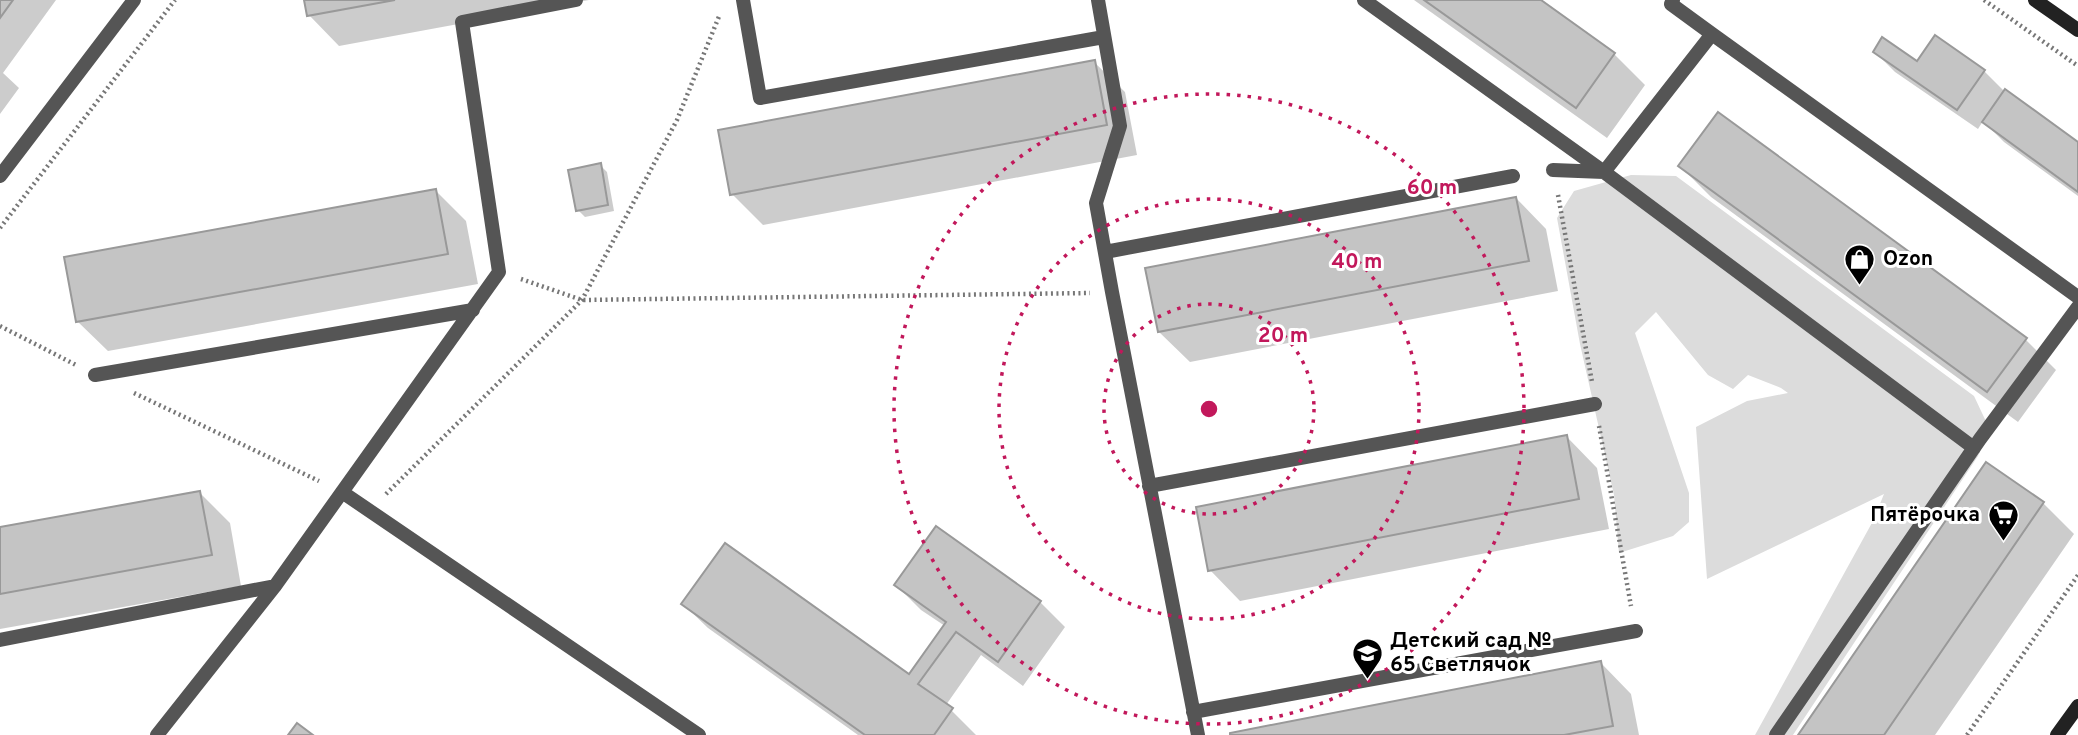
<svg xmlns="http://www.w3.org/2000/svg" width="2078" height="735" viewBox="0 0 2078 735" font-family="Overpass,sans-serif">
<style>
.green{fill:#dcdcdc}
.shadow{fill:#0003}
.building{fill:#c4c4c4;stroke:#999;stroke-width:2}
.lines{fill:none;stroke-linecap:round;stroke-linejoin:round}
.path{stroke:#777;stroke-width:4.5;stroke-dasharray:2 3.5;stroke-linecap:butt}
.service{stroke:#555;stroke-width:14}
.minor{stroke:#555;stroke-width:14}
.secondary{stroke:#222;stroke-width:14}
.ring{fill:none;stroke:#c2185b;stroke-width:3.5;stroke-dasharray:3.5 7}
.labels{text-anchor:middle;dominant-baseline:central;stroke-width:6;stroke-linejoin:round;paint-order:stroke}
.poi-label{font-size:21px;font-weight:bold;fill:#000;stroke:#fff;text-anchor:start}
.centre{fill:#c2185b;stroke:#fff;stroke-width:3.5}
.ring-label{font-size:21px;text-anchor:middle;font-weight:bold;fill:#c2185b;stroke:#fff;stroke-width:6;stroke-linejoin:round;paint-order:stroke}
</style>
<rect width="100%" height="100%" fill="#fff"/>
<path class="green" d="M1631,175L1676,176L1974,396L1990,430L1978,456L1793,735H1755L1873,521L1884,494L1707,579L1696,427L1747,401L1788,393L1781,388L1748,375L1733,389L1708,375L1656,312L1635,333L1689,493V522L1673,536L1619,553L1614,495L1580,344L1557,218L1574,191Z"/>
<path class="shadow" d="M0,0H56L3,73L19,88L0,114Z
M306,0H589L339,46L309,15Z
M1414,0H1538L1614,54L1645,85L1607,138Z
M1875,52L1918,64L1984,71L2005,92L2078,144V196L2004,142L1983,121L1978,129L1895,72Z
M1094,62L1125,92L1137,155L763,225L732,194Z
M600,165L607,172L614,211L585,217L578,210Z
M1680,166L2026,340L2056,370L2018,422L1711,197Z
M436,191L466,221L478,284L108,351L77,321Z
M1516,198L1546,229L1558,291L1190,362L1159,332Z
M1567,437L1597,468L1609,529L1240,601L1210,570Z
M1987,465L2043,503L2074,534L1935,735H1801Z
M199,492L230,523L241,586L0,629V529Z
M896,585L1040,602L1065,627L1023,686L981,655L946,705L976,735H858L708,628L683,604L909,677L945,626L921,610Z
M1601,663L1631,694L1639,735H1232Z"/>
<path class="building" d="M0,0H13L0,18Z
M304,0H395L307,16Z
M1424,0H1541L1615,53L1576,108Z
M1935,35L1985,70L1957,110L1873,52L1882,37L1917,61Z
M1095,60L1107,125L730,195L718,130Z
M2005,89L2078,142V192L1982,122Z
M1718,112L2027,338L1987,392L1678,166Z
M601,163L608,205L576,211L568,170Z
M436,189L448,254L76,322L64,257Z
M1516,197L1529,261L1158,332L1145,268Z
M1567,435L1579,499L1208,571L1196,507Z
M1986,462L2044,502L1884,735H1798Z
M200,491L212,555L0,594V527Z
M936,526L1041,601L998,662L956,632L918,684L953,708L934,735H865L681,604L725,543L909,674L946,622L894,585Z
M1601,661L1613,726L1564,735H1230V733Z
M297,723L313,735H288Z"/>
<g class="lines">
<path class="path" d="M1984,0L2078,66
M1558,195L1592,382
M0,228L175,0
M521,279L582,300L1090,293
M0,326L76,365
M134,393L319,481
M1599,426L1631,606
M386,494L582,300L677,120L720,14
M1967,735L2078,575"/>
<path class="service" d="M743,0L760,98L1104,37
M1098,0L1120,126L1096,203L1112,292L1198,735
M1364,0L1604,172L1974,448
M1673,0L1671,4L1712,34L2078,297
M1553,170L1604,172L1712,34
M1105,252L1513,176
M95,375L473,310
M1149,486L1595,404
M342,492L699,735
M0,640L275,586
M1193,712L1636,631
M157,735L275,586L499,272L462,22L576,0
M1776,735L1980,439L2078,307"/>
<path class="minor" d="M0,176L134,0"/>
<path class="secondary" d="M2035,0L2078,30
M2057,735L2078,706"/>
</g>
<g class="ring">
<circle cx="1209" cy="409" r="105"/>
<circle cx="1209" cy="409" r="210"/>
<circle cx="1209" cy="409" r="315"/>
</g>
<defs>
<symbol id="shop-pin" viewBox="-11 -11 22 30"><path d="M0 17L-7.5 6A9.5 9.5 0 1 1 7.5 6Z" fill="#000" stroke="#fff"/><path d="M-5-2.5h2.3a2.7 3.5 0 0 1 5.4 0H5L5.5 6h-11ZM-1.5-2.5h3a1.5 2.3 0 0 0-3 0Z" fill="#fff"/></symbol>
<symbol id="supermarket-pin" viewBox="-11 -11 22 30"><path d="M0 17L-7.5 6A9.5 9.5 0 1 1 7.5 6Z" fill="#000" stroke="#fff"/><path d="M-6-5.5h2.5l.6 2H6L4.5 2H-2.5L-4.4-4H-6ZM-1.5 3.2a1.3 1.3 0 1 0 .1 0ZM3 3.2a1.3 1.3 0 1 0 .1 0Z" fill="#fff"/></symbol>
<symbol id="school-pin" viewBox="-11 -11 22 30"><path d="M0 17L-7.5 6A9.5 9.5 0 1 1 7.5 6Z" fill="#000" stroke="#fff"/><path d="M0-5L7-2L0 1L-7-2ZM-4 1L0 2.5L4 1V4Q0 6-4 4Z" fill="#fff"/></symbol>
</defs>
<g fill-rule="evenodd">
<use href="#shop-pin" x="1842" y="242" width="35" height="47"/>
<use href="#supermarket-pin" x="1986" y="498" width="35" height="47"/>
<use href="#school-pin" x="1350" y="636" width="35" height="47"/>
</g>
<g class="labels">
<g class="poi-label">
<text x="1883" y="259">Ozon</text>
<text x="1980" y="515" text-anchor="end">Пятёрочка</text>
<text x="1390" y="641">Детский сад №<tspan x="1390" dy="24">65 Светлячок</tspan></text>
</g>
</g>
<circle cx="1209" cy="409" r="10" class="centre"/>
<g class="ring-label">
<text x="1432" y="194">60 m</text>
<text x="1357" y="268">40 m</text>
<text x="1283" y="342">20 m</text>
</g>
</svg>
